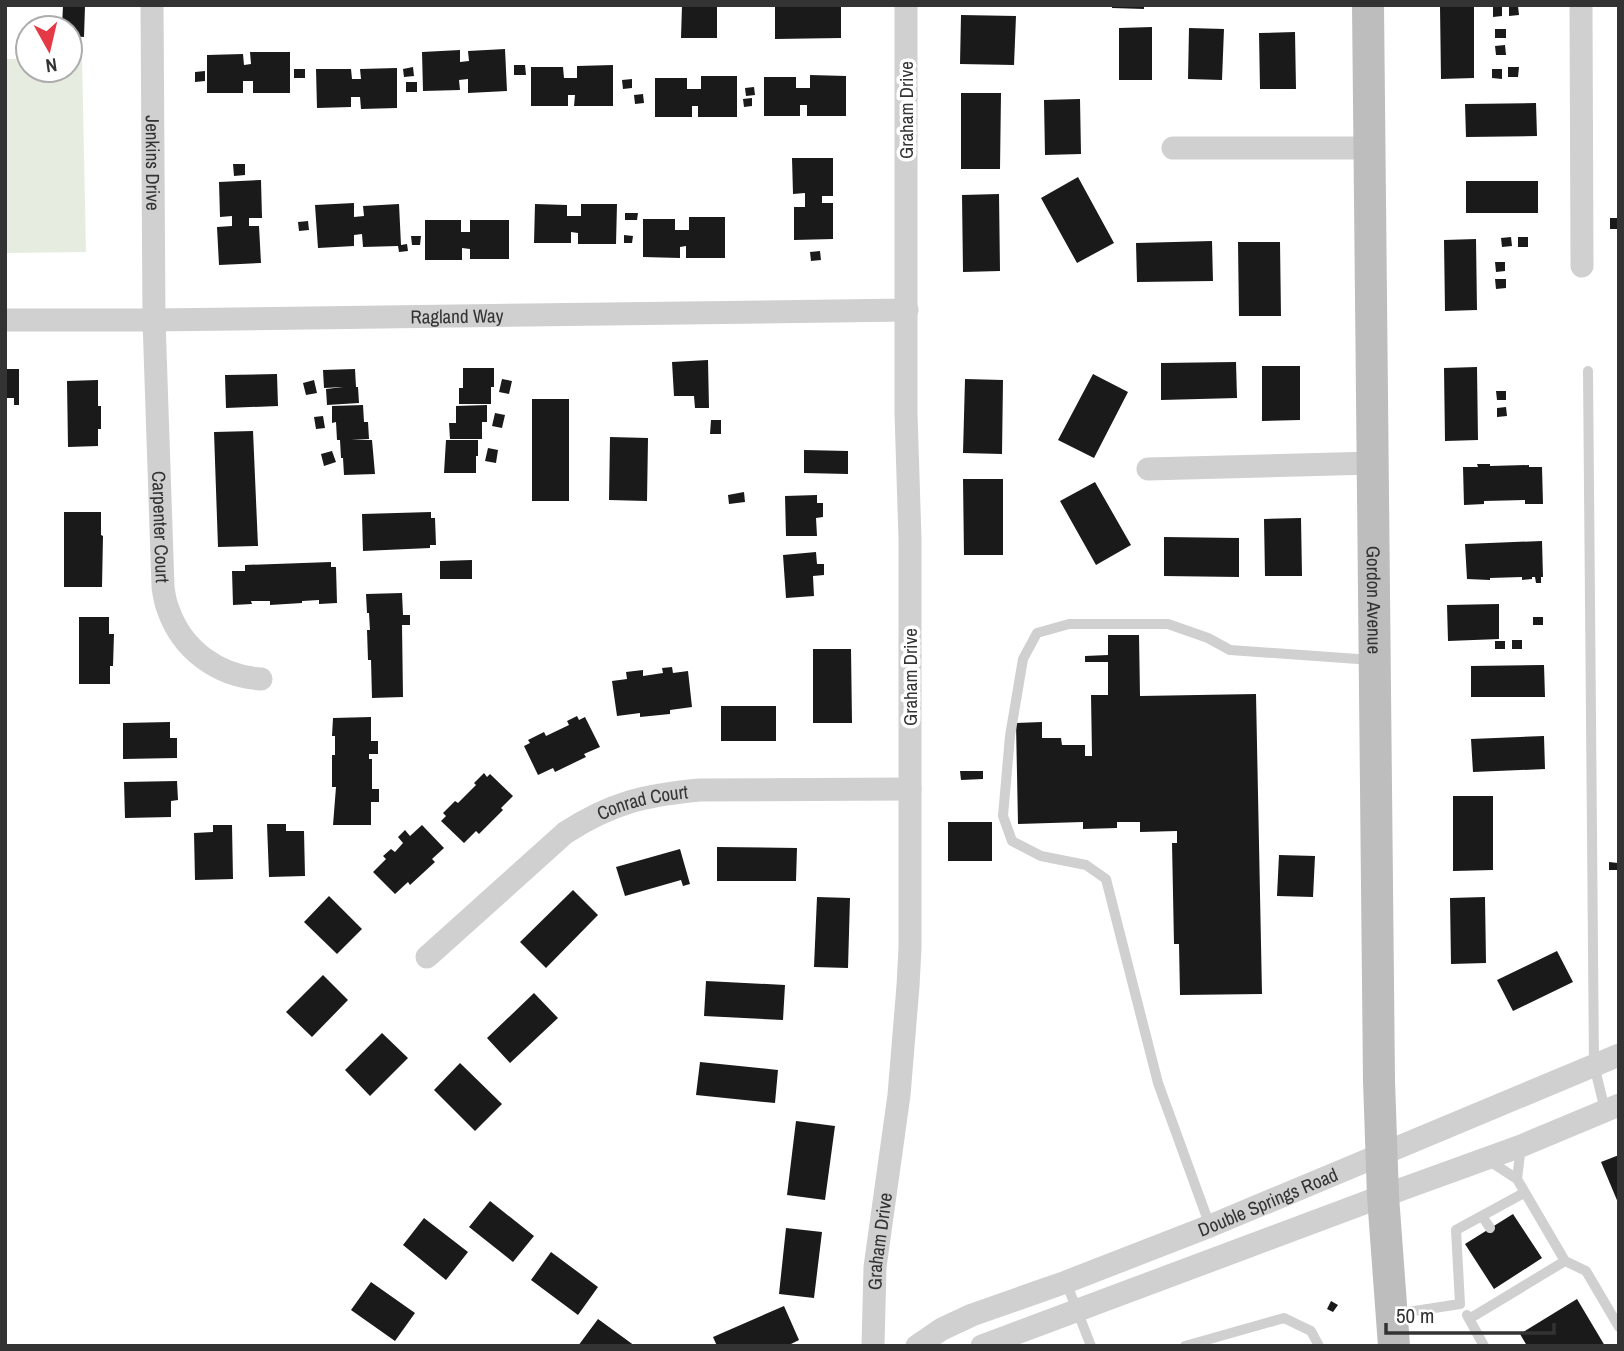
<svg xmlns="http://www.w3.org/2000/svg" width="1624" height="1351" viewBox="0 0 1624 1351" font-family="'Archivo Narrow',sans-serif">
<style>
.green{fill:#e6ecdf}
.building{fill:#1a1a1a}
.lines{fill:none;stroke-linecap:round;stroke-linejoin:round}
.service{stroke:#d0d0d0;stroke-width:10}
.minor{stroke:#d0d0d0;stroke-width:23}
.secondary{stroke:#bdbdbd;stroke-width:32}
.labels{text-anchor:middle;dominant-baseline:central;stroke-width:7;stroke-linejoin:round;paint-order:stroke}
.street-label{font-size:19px;fill:#333;stroke:#fff}
</style>
<rect width="100%" height="100%" fill="#fff"/>
<path class="green" d="M70,58H82L86,252L5,253V59H28V70H70Z"/>
<path class="building" d="M63,5L85,6L84,37L70,36V28H62Z
M682,5H717V38H681Z
M775,5H841V38L775,39Z
M1112,5H1144V9L1112,8Z
M1518,6L1519,15L1509,16V7Z
M1440,7H1474V78L1441,79Z
M1493,7H1502V16L1493,17Z
M961,15L1016,16L1014,65L960,64Z
M1152,27V80H1119V28Z
M1189,28L1224,29L1222,80L1188,79Z
M1495,29H1506V38H1495Z
M1295,32L1296,89H1260L1259,33Z
M1505,45L1506,55H1496L1495,46Z
M505,49L507,91L468,93V79L459,80L460,90L423,91L422,52L460,50V62L469,61L468,51Z
M250,52H290V93H253V81H243V93H207V55L243,54L244,65L251,64Z
M514,65H525L526,75H514Z
M613,65V106H574L575,95H568V106H531V67H563L564,78H577V66Z
M413,67L414,76L404,77L403,69Z
M1508,67H1519L1518,77H1508Z
M397,68V108L361,109L360,97H351V107L317,108L316,69H351L352,79H361L360,69Z
M294,69H305V78H294Z
M1492,69H1502V79L1492,78Z
M205,71V81L195,82V72Z
M810,75L846,76V116H807V105H800V116H764V77H796V88H810Z
M701,76H737V117H698V106H692V117H655V78H687V89H701Z
M632,79V88L623,89L622,80Z
M406,82H417V92H406Z
M754,87L755,95L746,96L745,88Z
M961,93H1001L1000,169H961Z
M643,94L644,103L635,104L634,95Z
M752,98V106L744,107L743,99Z
M1080,99L1081,154L1045,155L1044,100Z
M1536,103L1537,136L1466,137L1465,104Z
M792,158H833V196H822V203H833V239L794,240V207H805V193L793,194Z
M233,164H245V175L234,176Z
M1078,177L1114,243L1077,263L1041,198Z
M261,180L262,218H249V226H259L261,263L219,265L217,227L232,226V216L220,217L219,182Z
M1466,181H1538V213H1466Z
M999,194L1000,271L963,272L962,195Z
M354,203V217L364,216L363,206L399,204L401,245L407,244L408,251L399,252L398,246L363,247L362,234L354,235V246L318,248L315,205Z
M535,204L567,205V216H581V204H617L616,244H578V233L571,232V243H534Z
M625,213H638L637,220H625Z
M689,217H725V258H686V246L680,247V258L643,257V219H675V230H689Z
M1610,218H1619V229H1610Z
M425,220H461V232H470V220H509V259H470V249L462,248V260H425Z
M308,221L309,230L299,231L298,222Z
M624,235L633,236L632,243H624Z
M411,236H421L420,245H412Z
M1511,237L1512,246L1502,247L1501,238Z
M1518,237H1528V247H1518Z
M1476,239L1477,310L1445,311L1444,240Z
M1212,241L1213,281L1137,282L1136,243Z
M1238,242H1280L1281,316H1239Z
M820,251L821,260L811,261L810,252Z
M1495,262H1505V271L1496,272Z
M1495,279H1506V288L1496,289Z
M708,360L709,408H695L694,396H674L672,362Z
M1236,362L1237,398L1161,400V363Z
M1262,366H1300V420L1262,421Z
M1477,367L1478,440L1445,441L1444,368Z
M463,368H494V387H491V404H459V388H463Z
M5,369H19V405H14V398H5Z
M355,369L356,387H358L359,403L327,405L326,389L343,387L324,388L323,370Z
M277,374L278,406L226,408L225,375Z
M1093,374L1128,392L1094,458L1058,440Z
M502,379L512,381L509,394L499,392Z
M965,379L1003,380L1002,454L963,453Z
M98,380V406H101V429H98V446L68,447L67,381Z
M314,380L317,393L306,395L303,383Z
M1496,391H1506V400H1497Z
M532,399H569V501H532Z
M363,405L364,422H368L369,439L351,440H372L375,474L344,475L343,458H341L340,440H337L336,422L332,423V406Z
M487,405V422H482V439H450L449,423H456V406Z
M1506,407L1507,416L1497,417V408Z
M495,413L505,415L502,428L492,426Z
M323,416L325,428L316,429L314,417Z
M711,420H721V434H710Z
M253,431L258,546L218,547L214,432Z
M610,437L648,438L647,501L609,500Z
M446,440H478V456H476V473H444Z
M488,448L498,450L496,463L485,461Z
M804,450L848,451V474L804,473Z
M332,451L336,462L324,466L321,454Z
M1477,464H1490V466L1529,465V467H1542L1543,504H1525V500L1484,501V504L1464,505L1463,467H1478Z
M963,479H1003V555H964Z
M1095,482L1131,545L1096,565L1060,501Z
M744,492L745,502L729,504L728,495Z
M817,495V503H823V517L816,518L817,536H786L785,496Z
M64,512H101V535L103,536L102,587H64Z
M431,512V518H435L436,545H430V548L363,551L362,514Z
M1301,518L1302,576H1265L1264,519Z
M1164,537L1239,538V577L1164,576Z
M1542,541L1543,577H1541V583H1536L1535,577H1532V579L1522,580V577L1490,578V580L1467,579L1465,544Z
M816,552L817,564H824V575L813,576L814,596L786,598L783,555Z
M472,560V579H440V561Z
M331,562V567H336L337,603L319,604V600L302,601V603L270,605V601H251L252,604L233,605L232,571H245V565Z
M402,593L403,615H410V625H402L403,697L372,698L371,660H368L367,630H370L369,613H367L366,594Z
M1499,604V639L1448,641L1447,605Z
M79,617H109V634H114L113,666H110V684H79Z
M1533,617H1543V625H1533Z
M1108,635H1139L1140,696L1256,694L1262,994L1180,995L1179,944H1174L1172,843H1177V831L1140,832V822H1117V828L1083,829V822L1018,824L1016,723L1042,722V738H1061L1062,745H1085V756H1092L1091,695H1108V662H1085V656L1108,655Z
M1512,640H1522V649H1512Z
M1495,641H1505V649H1495Z
M813,649H851L852,723H813Z
M1544,665L1545,697H1471V666Z
M672,667L673,673L688,671L692,707L670,710V714L640,717V713L617,716L612,681L627,679L626,672L643,670V676L663,673L662,668Z
M721,706H776V741H721Z
M577,716L579,720L585,717L600,747L584,754L586,757L555,772L553,768L538,775L524,746L530,743L528,740L544,732L546,736L569,725L567,721Z
M371,717V741H378V754H369V759H372V789H379V802H371V825H333L336,787H332V755H335V736H332L333,718Z
M170,722V738H177V758L123,759V723Z
M1544,736L1545,769L1473,772L1471,739Z
M960,771H983V779L961,780Z
M484,773L487,777L490,774L513,796L501,808L503,810L479,834L476,831L464,843L441,821L446,816L443,813L455,801L458,803L476,785L474,783Z
M177,781L178,800L171,801V817L125,818L124,782Z
M1453,796H1493V870L1453,871Z
M948,822H992V861H948Z
M267,824H286V831H304L305,876L269,877Z
M213,825H232L233,879L195,880L194,833L213,832Z
M422,825L444,848L432,859L435,862L410,885L408,882L395,894L373,872L386,859L383,856L391,849L395,852L403,843L398,837L405,830L410,836Z
M717,847L797,848L796,881H717Z
M680,849L690,884L683,886L681,880L625,896L616,867Z
M1279,855L1315,856L1313,897L1277,896Z
M1609,862L1618,863V870H1609Z
M573,890L598,915L546,968L520,942Z
M329,896L362,929L337,954L304,922Z
M817,897L850,898L848,968L814,967Z
M1485,897L1486,963L1451,964L1450,898Z
M1557,951L1573,982L1513,1011L1497,980Z
M323,975L348,1000L312,1037L286,1012Z
M706,981L785,985L783,1020L704,1016Z
M534,993L558,1018L510,1063L487,1038Z
M382,1033L408,1058L370,1096L345,1070Z
M700,1062L778,1070L775,1103L696,1095Z
M460,1063L502,1104L475,1131L434,1090Z
M796,1121L835,1126L825,1200L787,1195Z
M1619,1155V1205L1601,1162Z
M490,1201L534,1236L513,1262L469,1227Z
M1513,1214L1542,1258L1494,1289L1465,1244Z
M424,1218L468,1252L446,1280L403,1245Z
M786,1228L822,1232L814,1298L779,1294Z
M551,1252L598,1287L578,1315L531,1280Z
M371,1282L415,1313L395,1341L351,1310Z
M1577,1299L1605,1346H1527L1520,1334Z
M1331,1301L1338,1305L1333,1312L1327,1309Z
M784,1306L799,1340L787,1346H717L713,1337Z
M598,1319L635,1346H578Z"/>
<g class="lines">
<path class="service" d="M1588,371L1594,1065L1605,1110
M1488,1160L1517,1179L1521,1146
M1517,1179L1565,1261L1586,1271L1619,1327
M1482,1216L1490,1228
M1210,1226L1158,1083L1106,879L1086,865L1041,856L1012,841L1003,816L1010,736L1023,659L1037,633L1069,624H1168L1208,638L1230,650L1372,660
M1066,1282L1091,1346
M1395,1314L1460,1304L1456,1230L1524,1193
M1467,1315L1484,1346
M1469,1319L1565,1261
M1185,1346L1284,1318L1311,1331L1319,1346"/>
<g class="minor">
<path id="s1" d="M152,5L154,320L163,587C164,594 165,602 168,609C182,650 218,676 261,679"/>
<path d="M1581,5L1582,266"/>
<path d="M1173,148H1370"/>
<path id="s2" d="M5,320H154L907,310"/>
<path d="M1148,469L1373,463"/>
<path id="s3" d="M427,957L565,833C611,803 645,795 700,790L910,789"/>
<path id="s4" d="M873,1346L875,1267L899,1095L908,986L910,948V539L906,413V5"/>
<path id="s5" d="M917,1346L942,1329L972,1315L1066,1282L1210,1226L1619,1055"/>
<path d="M982,1346L1383,1196L1521,1146L1619,1105"/>
</g>
<path class="secondary" id="s6" d="M1368,5L1379,1081L1383,1196L1394,1346"/>
</g>
<g class="labels">
<g class="street-label">
<text transform="translate(906 110) rotate(-90)">Graham Drive</text>
<text stroke="none"><textPath href="#s1" startOffset="158">Jenkins Drive</textPath></text>
<text stroke="none"><textPath href="#s2" startOffset="452">Ragland Way</textPath></text>
<text stroke="none"><textPath href="#s1" startOffset="522">Carpenter Court</textPath></text>
<text stroke="none"><textPath href="#s6" startOffset="595">Gordon Avenue</textPath></text>
<text transform="translate(910 677) rotate(-90)">Graham Drive</text>
<text stroke="none"><textPath href="#s3" startOffset="270">Conrad Court</textPath></text>
<text stroke="none"><textPath href="#s5" startOffset="380">Double Springs Road</textPath></text>
<text stroke="none"><textPath href="#s4" startOffset="105">Graham Drive</textPath></text>
</g>
</g>
<rect width="1624" height="1351" fill="none" stroke="#333333" stroke-width="14"/>
<g transform="translate(49 49) rotate(172)"><circle r="33" fill="#ffffff" stroke="#adadad" stroke-width="2"/>
<path d="M0-5L12 26L0 18L-12 26Z" fill="#e63946"/>
<text y="-10" font-size="19" font-weight="bold" text-anchor="middle" fill="#333333">N</text>
</g>
<path d="M1386 1323v10h168v-10" fill="none" stroke="#333333" stroke-width="3.5"/>
<text x="1396" y="1323" font-size="21" fill="#333333" stroke="#ffffff" stroke-width="5" paint-order="stroke">50 m</text>
</svg>
